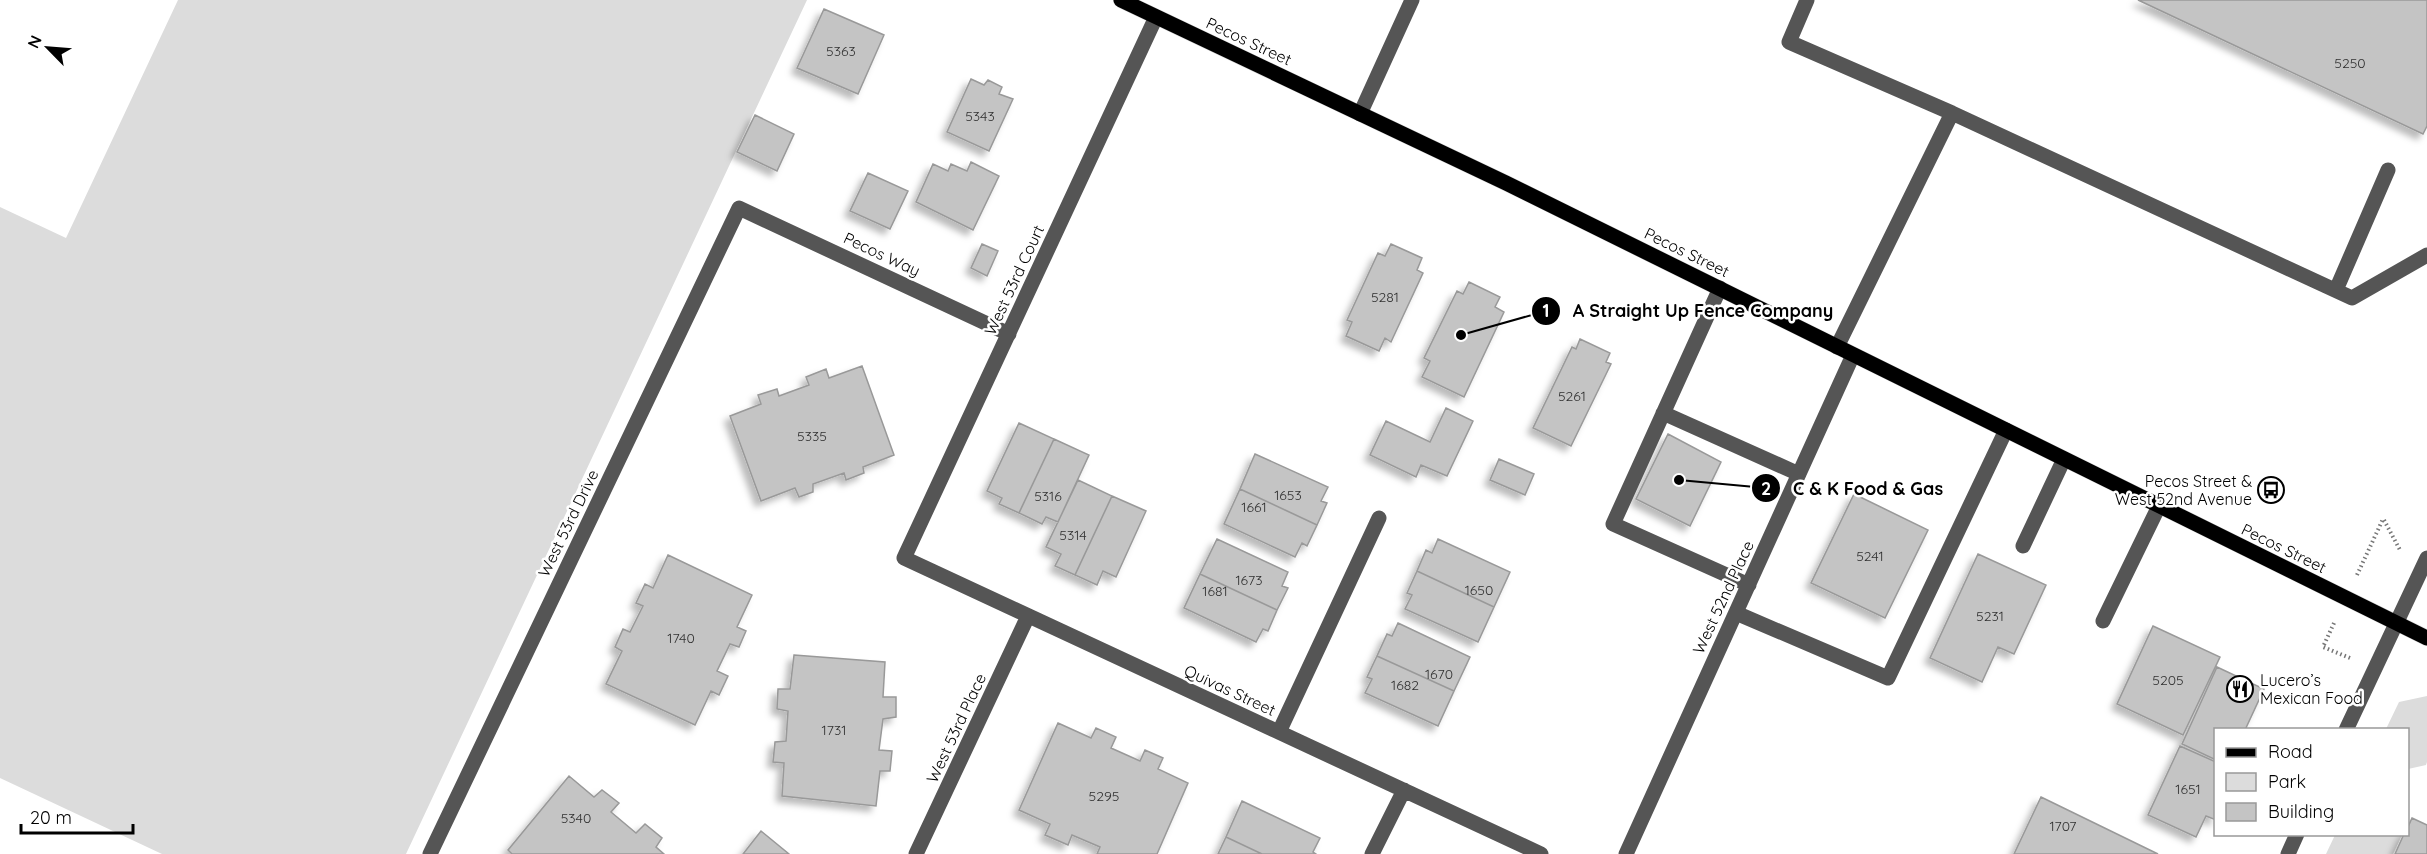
<svg xmlns="http://www.w3.org/2000/svg" width="2427" height="854" viewBox="0 0 2427 854" font-family="Quicksand,sans-serif">
<style>
.green{fill:#dcdcdc}
.building{fill:#c4c4c4;stroke:#999;stroke-width:1.5;filter:url(#shadow)}
.lines{fill:none;stroke-linecap:round;stroke-linejoin:round}
.major-casing{stroke:#dbdbdb;stroke-width:16}
.path{stroke:#777;stroke-width:4;stroke-dasharray:1.5 3;stroke-linecap:butt}
.minor{stroke:#555;stroke-width:15}
.major{stroke:#000;stroke-width:15}
.labels{text-anchor:middle;dominant-baseline:central;stroke-width:5;stroke-linejoin:round;paint-order:stroke}
.number-label{font-size:14px;fill:#313131}
.street-label{font-size:16px;fill:#000;stroke:#fff}
.poi-label{font-size:16px;fill:#000;stroke:#fff;text-anchor:end}
.leader{fill:none;stroke:#000;stroke-width:2}
.callout-dot{fill:#000;stroke:#fff;stroke-width:2}
.mark-label{font-size:18px;text-anchor:middle;font-weight:bold;fill:#fff}
.callout-label{font-size:18px;text-anchor:middle;font-weight:bold;fill:#000;stroke:#fff;stroke-width:5;stroke-linejoin:round;paint-order:stroke}
</style>
<defs>
<filter id="shadow"><feDropShadow dx="-5.5" dy="5.5" stdDeviation="3" flood-color="#0004"/></filter>
</defs>
<rect width="100%" height="100%" fill="#fff"/>
<path class="green" d="M178,0H807L406,854H162L0,778V207L66,238Z
M2427,696V762L2426,765L2408,769V730L2386,729L2399,702Z
M2335,835V834L2402,835L2393,854H2326Z"/>
<path class="building" d="M2138,0H2427V126L2423,134Z
M824,9L884,35L858,94L797,68Z
M971,79L984,85L988,80L1002,87L999,94L1013,99L989,151L947,132Z
M755,115L794,134L777,171L737,152Z
M971,162L999,176L973,230L916,202L933,164L948,171L951,164L967,171Z
M868,173L908,191L890,229L850,211Z
M982,244L998,251L987,276L971,268Z
M1391,244L1422,258L1417,270L1423,273L1391,342L1385,338L1379,351L1346,336L1352,322L1347,320L1378,253L1385,256Z
M1469,282L1500,297L1495,307L1504,312L1464,397L1422,377L1430,361L1424,358L1457,291L1463,294Z
M1580,339L1610,353L1606,362L1611,364L1571,446L1533,428L1572,347L1576,349Z
M862,366L894,455L863,467L864,473L846,480L844,473L813,484V492L799,497L795,488L761,501L730,416L761,404L758,395L777,389L779,396L809,385L806,377L826,369L829,378Z
M1446,408L1473,421L1447,476L1421,465L1416,477L1370,455L1386,421L1430,442Z
M1019,423L1054,439L1019,513L999,504L1002,498L987,491Z
M1668,434L1721,462L1690,526L1636,499Z
M1054,439L1089,455L1058,522L1046,517L1042,524L1019,513Z
M1255,454L1328,487L1321,501L1327,503L1317,525L1240,489Z
M1499,459L1534,474L1525,495L1490,480Z
M1078,480L1112,496L1075,575L1055,566L1061,554L1046,547Z
M1240,489L1317,525L1307,546L1302,543L1295,557L1224,524Z
M1854,494L1928,530L1885,618L1811,583Z
M1112,496L1146,511L1116,577L1103,571L1097,585L1075,575Z
M1217,539L1288,572L1282,586L1288,588L1277,610L1200,574Z
M1438,539L1510,572L1494,607L1417,571L1426,550L1432,553Z
M1978,554L2046,585L2014,654L1998,647L1982,682L1930,658Z
M668,555L752,595L737,627L746,631L739,647L730,644L717,671L728,676L719,695L711,691L695,725L606,684L622,651L615,647L623,629L630,632L643,606L636,603L645,584L653,588Z
M1417,571L1494,607L1478,642L1405,609L1412,595L1407,593Z
M1200,574L1277,610L1268,631L1263,629L1256,642L1184,608Z
M1398,623L1470,657L1454,691L1377,656L1387,634L1392,636Z
M2153,626L2220,657L2183,735L2117,704Z
M794,655L885,662L883,697H896V717L883,719L879,750L892,751L890,771H880L876,806L782,796L784,763L773,762L775,742L786,741L788,711L777,709L778,689H790Z
M1377,656L1454,691L1438,726L1365,693L1372,679L1367,677Z
M2217,667L2264,689L2245,730H2216V760L2182,744Z
M1058,723L1091,738L1096,728L1116,737L1111,748L1140,761L1145,750L1163,758L1158,769L1188,783L1157,854H1097L1100,847L1072,835L1068,845L1045,835L1050,824L1019,810Z
M2180,746L2216,762V820L2206,816L2196,837L2148,815Z
M569,776L594,797L602,790L619,803L611,812L636,833L645,824L662,838L656,847L664,854H512L508,850Z
M2041,797L2158,854H2014Z
M1242,801L1320,838L1313,852L1316,854H1262L1226,837Z
M2412,818L2427,825V854H2395L2404,834H2408V827Z
M761,831L789,854H743Z
M1226,837L1262,854H1218Z"/>
<g class="lines">
<defs>
<path id="major" d="M1121,0L1506,183L2427,638"/>
</defs>
<use href="#major" class="major-casing"/>
<path class="path" d="M2384,520L2400,550
M2357,575L2383,519
M2334,623L2323,647L2350,658"/>
<path class="minor" d="M1807,0L1789,42L1952,113
M1156,17L904,558L1541,854
M1360,114L1412,0
M1720,288L1613,524L1749,585
M2336,290L2388,170
M1837,347L1952,113L2352,298L2427,255
M1663,413L1799,474
M2023,546L2064,459
M1736,613L1888,678L2006,430
M2103,621L2159,506
M2346,730L2427,558
M1279,732L1379,518
M430,854L739,208L1009,334
M916,854L1028,616
M1372,854L1404,790
M1626,854L1853,355
M2288,854L2297,834"/>
<use href="#major" class="major"/>
</g>
<defs>
<symbol id="bus-ring" viewBox="-11 -11 22 22"><circle r="9.5" fill="#fff" stroke="#000" stroke-width="1.5"/><path d="M-5-6H5V4H4V6H2V4H-2V6H-4V4H-5ZM-3.5-4V0h7V-4ZM-3.5 1.2v1.5H-2V1.2ZM2 1.2v1.5H3.5V1.2Z" fill="#000"/></symbol>
<symbol id="restaurant-ring" viewBox="-11 -11 22 22"><circle r="9.5" fill="#fff" stroke="#000" stroke-width="1.5"/><path d="M-5-6h1v4h1v-4h1v4h1v-4h1v5L-1.5 .5V6h-2V.5L-5-1ZM5-6V6H3V1.5H1.5Q1.5-4 5-6Z" fill="#000"/></symbol>
</defs>
<g fill-rule="evenodd">
<use href="#bus-ring" x="2256" y="475" width="30" height="30"/>
<use href="#restaurant-ring" x="2225" y="674" width="30" height="30"/>
</g>
<g class="labels">
<g class="number-label">
<text x="841" y="51">5363</text>
<text x="2350" y="63">5250</text>
<text x="980" y="116">5343</text>
<text x="1385" y="297">5281</text>
<text x="1572" y="396">5261</text>
<text x="812" y="436">5335</text>
<text x="1288" y="495">1653</text>
<text x="1048" y="496">5316</text>
<text x="1254" y="507">1661</text>
<text x="1073" y="535">5314</text>
<text x="1870" y="556">5241</text>
<text x="1249" y="580">1673</text>
<text x="1479" y="590">1650</text>
<text x="1215" y="591">1681</text>
<text x="1990" y="616">5231</text>
<text x="681" y="638">1740</text>
<text x="1439" y="674">1670</text>
<text x="2168" y="680">5205</text>
<text x="1405" y="685">1682</text>
<text x="834" y="730">1731</text>
<text x="2188" y="789">1651</text>
<text x="1104" y="796">5295</text>
<text x="576" y="818">5340</text>
<text x="2063" y="826">1707</text>
</g>
<g class="street-label">
<text transform="translate(1249 41) rotate(25)">Pecos Street</text>
<text transform="translate(1687 252) rotate(26)">Pecos Street</text>
<text transform="translate(882 254) rotate(25)">Pecos Way</text>
<text transform="translate(1014 280) rotate(-65)">West 53rd Court</text>
<text transform="translate(568 523) rotate(-64)">West 53rd Drive</text>
<text transform="translate(2284 548) rotate(26)">Pecos Street</text>
<text transform="translate(1723 597) rotate(-65)">West 52nd Place</text>
<text transform="translate(1230 690) rotate(25)">Quivas Street</text>
<text transform="translate(956 728) rotate(-65)">West 53rd Place</text>
</g>
<g class="poi-label">
<text x="2252" y="481">Pecos Street &amp;<tspan x="2252" dy="18">West 52nd Avenue</tspan></text>
<text x="2260" y="680" text-anchor="start">Lucero’s<tspan x="2260" dy="18">Mexican Food</tspan></text>
</g>
</g>
<path class="leader" d="M1461 335L1546 311M1679 480L1766 488"/>
<g class="callout-dot">
<circle cx="1461" cy="335" r="6"/>
<circle cx="1679" cy="480" r="6"/>
<circle cx="1546" cy="311" r="15"/>
<circle cx="1766" cy="488" r="15"/>
</g>
<g class="mark-label">
<text x="1546" y="317">1</text>
<text x="1766" y="495">2</text>
</g>
<g class="callout-label">
<text x="1703" y="317">A Straight Up Fence Company</text>
<text x="1868" y="495">C &amp; K Food &amp; Gas</text>
</g>
<rect x="2214" y="728" width="195" height="108" fill="#ffffff" stroke="#999999" stroke-width="1.5"/>
<rect x="2226" y="748" width="30" height="9" fill="#000000" stroke="#999999" stroke-width="1.5"/>
<text x="2268" y="758" font-size="18" fill="#000000">Road</text>
<rect x="2226" y="773" width="30" height="18" fill="#dcdcdc" stroke="#999999" stroke-width="1.5"/>
<text x="2268" y="788" font-size="18" fill="#000000">Park</text>
<rect x="2226" y="803" width="30" height="18" fill="#c4c4c4" stroke="#999999" stroke-width="1.5"/>
<text x="2268" y="818" font-size="18" fill="#000000">Building</text>
<g transform="translate(48 48) rotate(295)" stroke="#ffffff" stroke-width="4.5" paint-order="stroke">
<path d="M0-4.5L10 22L0 15L-10 22Z" fill="#000000"/>
<text y="-9" font-size="16" font-weight="bold" text-anchor="middle" fill="#000000">N</text>
</g>
<path d="M21 824v9h112v-9" fill="none" stroke="#000000" stroke-width="3"/>
<text x="30" y="824" font-size="18" fill="#000000" stroke="#ffffff" stroke-width="4.5" paint-order="stroke">20 m</text>
</svg>
